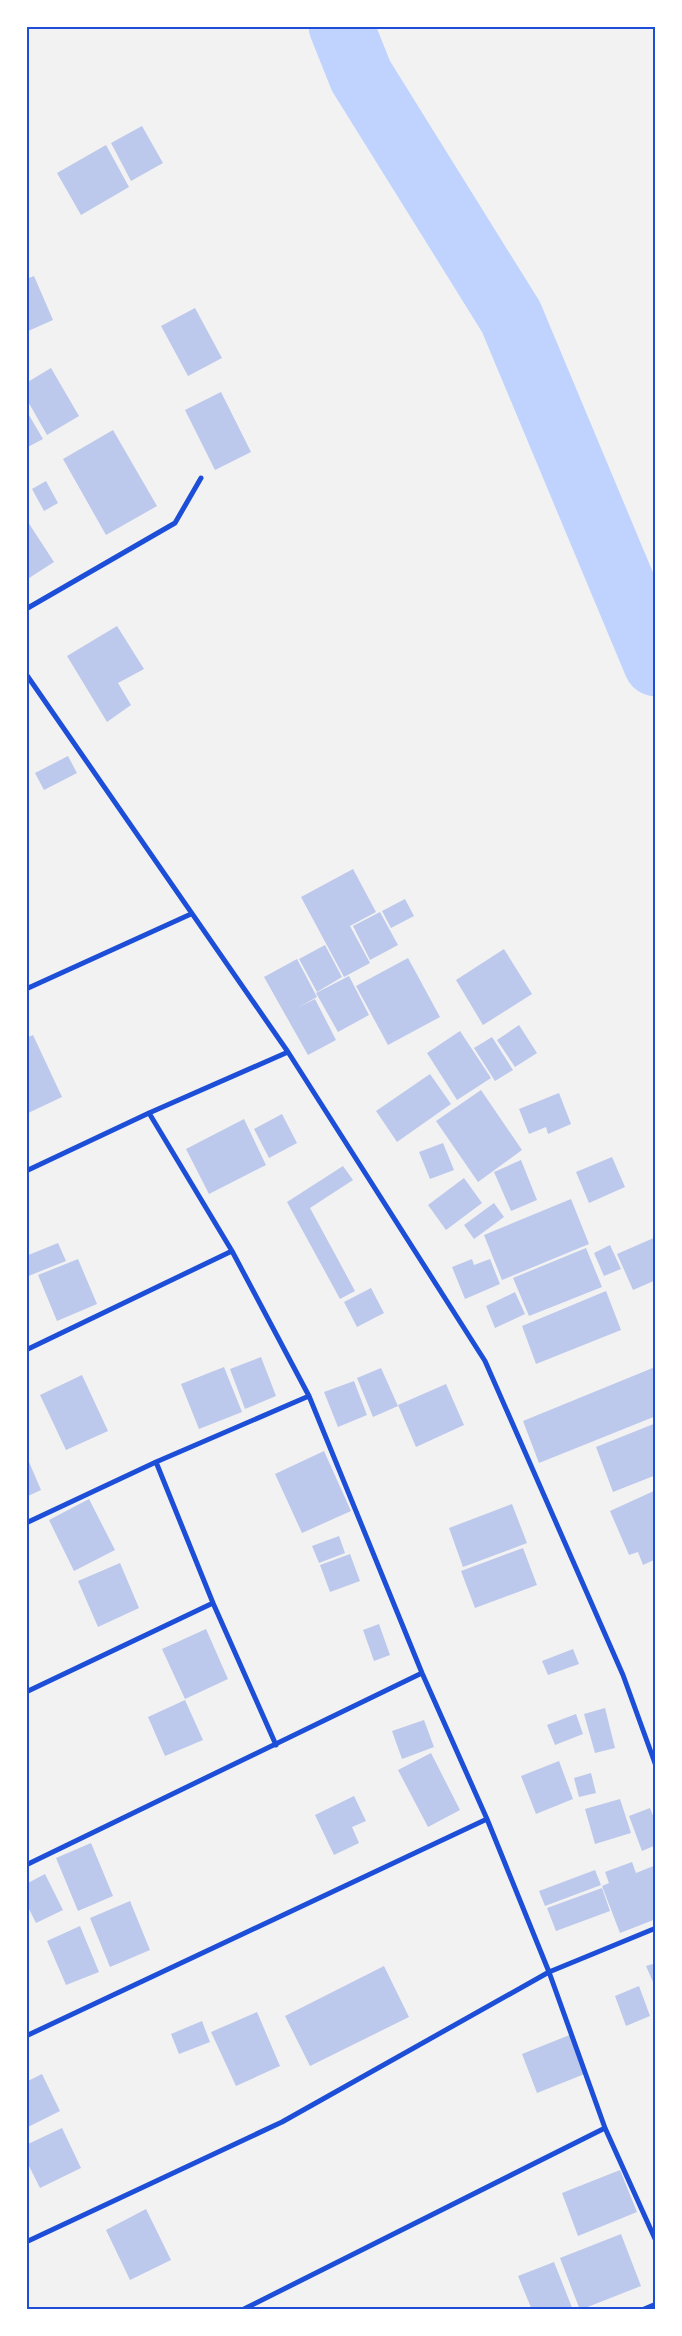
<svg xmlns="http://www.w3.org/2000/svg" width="682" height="2336" viewBox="0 0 682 2336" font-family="Helvetica,sans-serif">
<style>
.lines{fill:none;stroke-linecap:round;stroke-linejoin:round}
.river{stroke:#bfd3fe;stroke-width:65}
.building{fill:#bdc9ec}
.minor{stroke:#1d4ed8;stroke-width:5}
.neatline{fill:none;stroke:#1d4ed8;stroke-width:2}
</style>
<rect width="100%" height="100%" fill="#f2f2f2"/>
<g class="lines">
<path class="river" d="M341,26L361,76L511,317L656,664"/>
</g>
<path class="building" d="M142,126L163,163L131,181L111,143Z
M106,145L129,187L81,215L57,173Z
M34,276L53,320L26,332V279Z
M195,308L222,358L188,376L161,326Z
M51,368L79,416L47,435L26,398V383Z
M221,392L251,452L215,470L185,410Z
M26,410L43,439L26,448Z
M113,430L157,506L106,535L63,459Z
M46,481L58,503L44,511L32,489Z
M26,519L54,562L26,580Z
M117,626L144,669L118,683L131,705L107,722L67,656Z
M68,756L77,773L44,790L35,773Z
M353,869L376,912L350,926L370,963L344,977L301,897Z
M405,899L414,916L391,928L382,911Z
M380,912L398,945L370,960L353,926Z
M325,945L342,977L317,992L299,959Z
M504,949L532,994L483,1025L456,980Z
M408,958L440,1017L388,1045L356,986Z
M297,959L317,997L297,1008L315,999L336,1040L308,1055L264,977Z
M349,976L369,1015L338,1032L316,993Z
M519,1025L537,1053L515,1067L497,1040Z
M460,1031L491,1078L457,1100L427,1053Z
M33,1035L62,1097L26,1114V1038Z
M492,1037L513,1070L495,1081L474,1048Z
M430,1074L451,1104L397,1142L376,1111Z
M481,1090L522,1150L478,1182L436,1121Z
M559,1093L571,1124L548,1134L546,1127L529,1134L519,1109Z
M282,1114L297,1143L269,1158L254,1129Z
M244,1119L266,1165L209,1194L186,1149Z
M443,1143L454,1170L430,1179L419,1152Z
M612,1157L625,1187L589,1203L576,1172Z
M521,1160L537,1200L511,1211L494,1172Z
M343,1166L353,1180L310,1208L355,1291L340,1299L287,1202Z
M464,1178L482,1203L446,1230L428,1205Z
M571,1199L589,1244L502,1280L484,1235Z
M494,1203L504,1217L474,1239L464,1225Z
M656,1237V1280L633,1290L617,1254Z
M58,1243L66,1261L26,1277V1256Z
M610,1245L621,1269L604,1276L594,1253Z
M586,1248L602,1287L529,1316L513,1278Z
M78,1259L97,1304L57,1321L38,1275Z
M472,1259L474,1265L490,1259L500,1284L465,1299L452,1267Z
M371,1288L384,1313L357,1327L344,1302Z
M606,1291L621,1330L536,1364L522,1326Z
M515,1292L525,1314L495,1328L486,1306Z
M261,1357L276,1396L245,1409L230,1369Z
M224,1367L242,1412L199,1429L181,1384Z
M655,1367L656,1416L539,1463L523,1421Z
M381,1368L398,1406L373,1417L357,1378Z
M82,1375L108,1431L66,1450L40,1395Z
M354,1381L367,1415L338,1427L324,1392Z
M446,1384L464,1425L416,1447L398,1405Z
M656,1423V1475L613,1492L596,1447Z
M324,1451L351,1511L302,1533L275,1474Z
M26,1455L41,1490L26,1497Z
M656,1490V1559L643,1565L638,1552L629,1555L610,1511Z
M89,1499L115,1550L74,1571L49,1520Z
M512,1504L527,1543L463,1567L449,1528Z
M339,1536L345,1553L319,1563L312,1546Z
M523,1548L537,1585L475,1608L461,1571Z
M350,1554L360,1581L330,1592L320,1565Z
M120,1563L139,1608L98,1627L78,1581Z
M379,1624L390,1655L374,1661L363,1630Z
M206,1629L228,1679L185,1699L162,1649Z
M573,1649L579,1664L548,1675L542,1661Z
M185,1700L203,1740L165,1756L148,1717Z
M605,1708L615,1748L595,1753L584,1714Z
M576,1714L583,1734L555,1745L547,1725Z
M424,1720L434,1747L402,1759L392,1731Z
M431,1753L460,1810L428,1827L398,1770Z
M559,1761L573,1799L536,1814L521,1776Z
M591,1773L596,1793L579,1797L574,1778Z
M354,1796L366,1821L352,1827L359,1843L334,1855L315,1815Z
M620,1799L631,1833L595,1844L585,1809Z
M650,1808L656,1823V1845L642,1851L629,1816Z
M91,1843L113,1896L78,1911L56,1858Z
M632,1862L636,1873L656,1865V1919L620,1933L602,1886L609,1883L605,1872Z
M595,1870L601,1885L545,1906L539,1891Z
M45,1874L63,1910L36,1923L26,1903V1884Z
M602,1888L610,1911L556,1931L547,1908Z
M130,1901L150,1950L110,1967L90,1918Z
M80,1926L99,1972L66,1985L47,1941Z
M656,1963V1989L646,1966Z
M384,1966L409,2017L310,2066L285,2016Z
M639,1986L650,2016L626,2026L615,1996Z
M257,2012L280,2066L236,2086L211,2032Z
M202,2021L210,2042L179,2054L171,2034Z
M572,2034L587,2073L537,2093L522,2054Z
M42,2074L60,2111L26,2128V2082Z
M62,2128L81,2168L40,2188L26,2160V2145Z
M620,2170L637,2212L578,2236L562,2193Z
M146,2209L171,2260L130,2280L106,2230Z
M621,2234L641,2286L580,2310L560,2258Z
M554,2262L573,2310H532L518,2276Z"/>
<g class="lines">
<path class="minor" d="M26,609L175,523L201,478
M26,674L288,1052L485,1361L623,1675L656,1766
M26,989L191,914
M149,1113L232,1251L309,1396L422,1673L487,1819L549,1972L605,2128L656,2241
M26,1171L149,1113L288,1052
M26,1350L232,1251
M156,1462L213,1603L276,1745
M26,1523L156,1462L309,1396
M26,1692L213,1603
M26,1865L422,1673
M26,2036L487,1819
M26,2242L282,2122L549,1972L656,1928
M242,2310L605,2128
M642,2310L656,2304"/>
</g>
<rect width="682" height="2336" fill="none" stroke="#ffffff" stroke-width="55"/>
<rect x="28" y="28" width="626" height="2280" class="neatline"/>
</svg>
